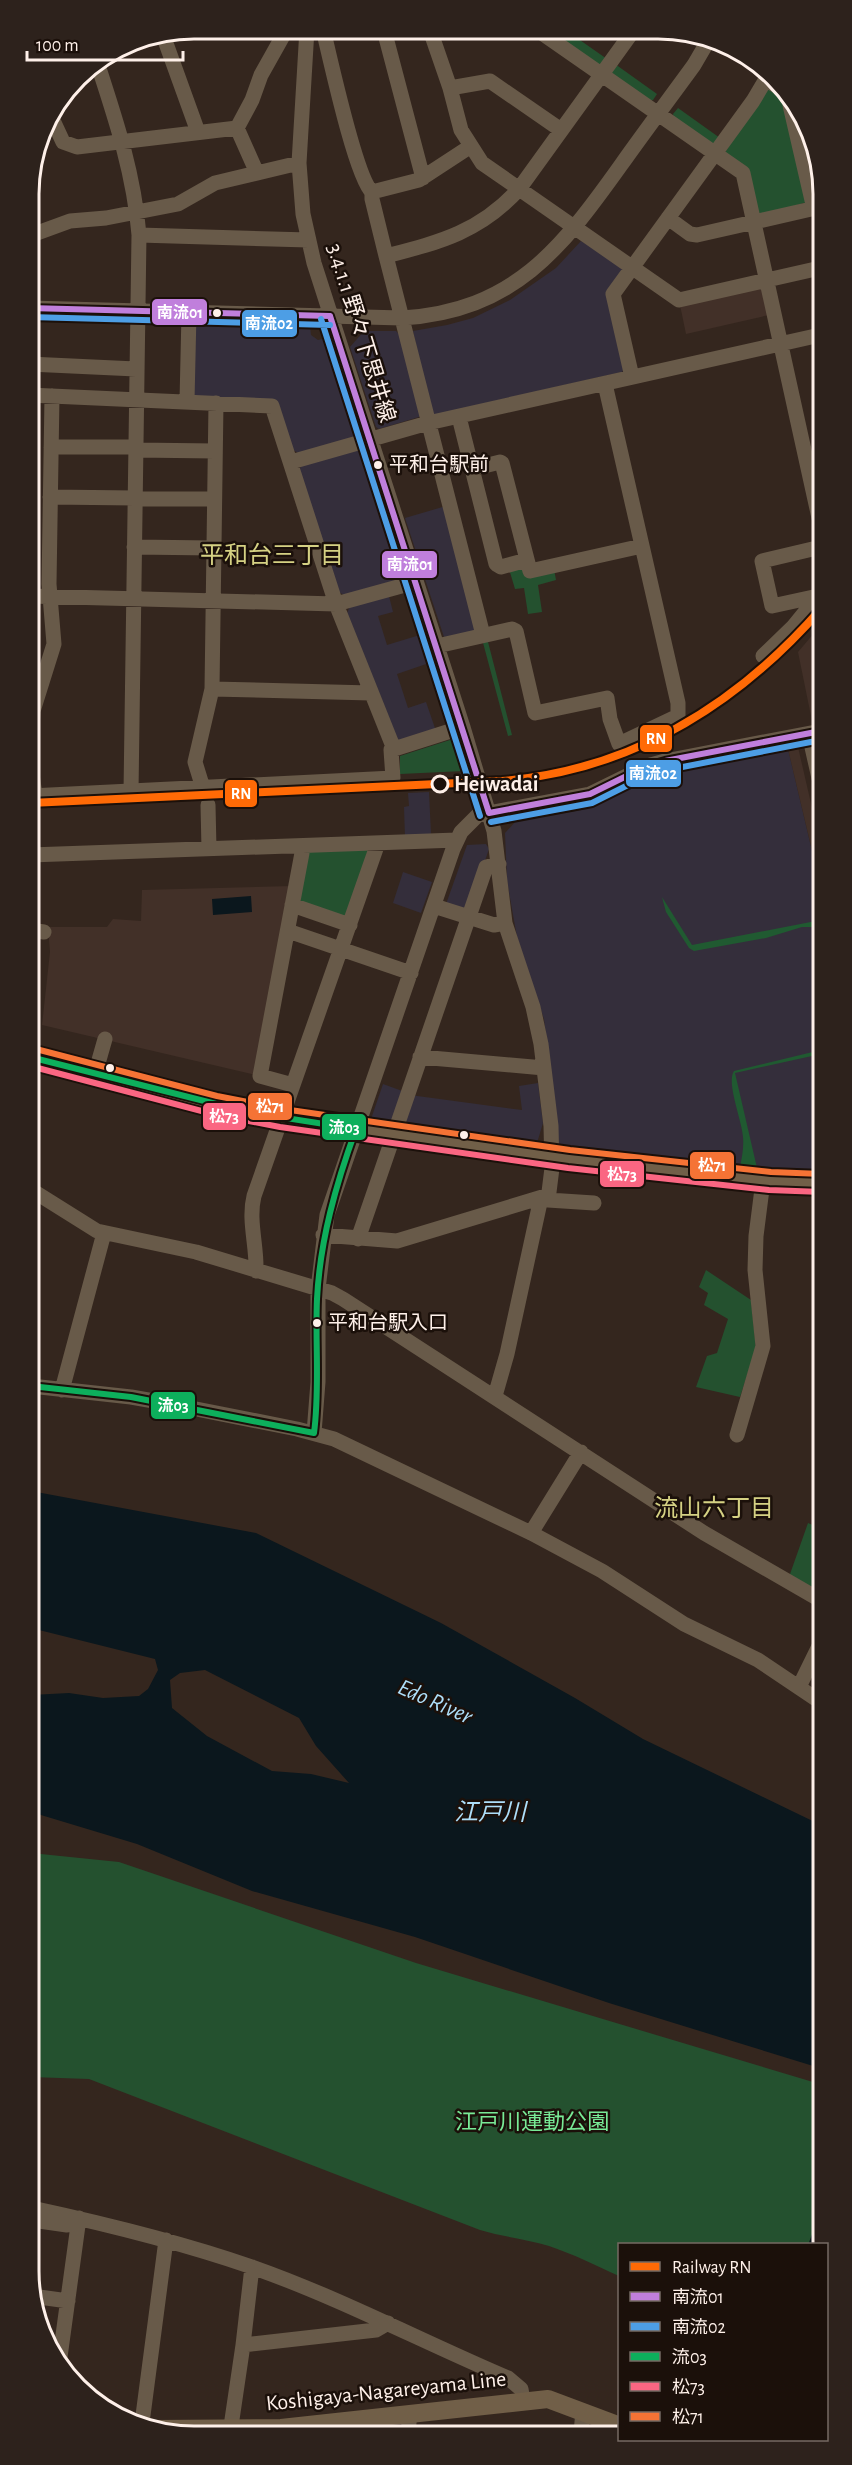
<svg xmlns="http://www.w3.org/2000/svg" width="852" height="2465" viewBox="0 0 852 2465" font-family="'Alegreya Sans','Noto Sans JP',sans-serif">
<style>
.commercial{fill:#342e3b}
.education{fill:#423028}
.green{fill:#24512f}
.forest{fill:#205a31}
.water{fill:#0b171d;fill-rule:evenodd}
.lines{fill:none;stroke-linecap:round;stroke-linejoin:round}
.stream{stroke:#0b171d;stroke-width:3}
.minor{stroke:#685a49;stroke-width:15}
.major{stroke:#715f48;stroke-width:18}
.bus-1-casing{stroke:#1b100a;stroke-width:10}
.bus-2-casing{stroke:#1b100a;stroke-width:10}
.bus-3-casing{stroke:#1b100a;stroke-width:10}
.bus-4-casing{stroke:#1b100a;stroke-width:10}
.bus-5-casing{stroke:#1b100a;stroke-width:10}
.bus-1{stroke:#c07fdc;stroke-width:6}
.bus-2{stroke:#4d9ee5;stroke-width:6}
.bus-3{stroke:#0daf5c;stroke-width:6}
.bus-4{stroke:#fa6682;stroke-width:6}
.bus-5{stroke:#f57335;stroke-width:6}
.rail-1-casing{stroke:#1b100a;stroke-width:12}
.rail-1{stroke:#ff6a06;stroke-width:8}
.bus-dot{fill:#fef0e9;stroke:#1b100a;stroke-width:2}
.stop-dot{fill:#1b100a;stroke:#fef0e9;stroke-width:3}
.labels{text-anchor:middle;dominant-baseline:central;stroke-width:5;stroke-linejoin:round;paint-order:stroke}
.bus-label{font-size:20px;fill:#fef0e9;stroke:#1b100a;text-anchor:start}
.street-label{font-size:22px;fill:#fef0e9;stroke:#1b100a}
.stop-label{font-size:22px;font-weight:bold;fill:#fef0e9;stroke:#1b100a;text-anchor:start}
.park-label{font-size:22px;fill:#78ea96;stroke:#1b100a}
.neighbourhood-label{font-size:24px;fill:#d5d183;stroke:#1b100a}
.water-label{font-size:24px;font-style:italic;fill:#addef9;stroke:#1b100a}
.rim{fill:none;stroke:#fef0e9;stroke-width:3}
.line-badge{stroke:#1b100a;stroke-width:2}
.badge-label{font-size:16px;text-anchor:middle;font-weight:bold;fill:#fff}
</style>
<rect width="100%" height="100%" fill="#34261e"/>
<path class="commercial" d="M581,241L623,266L624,271L608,293L625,368L622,372L434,415L430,412L413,331L447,325L473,318L510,300L556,268Z
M196,322L310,326L311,335L318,340L326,338L357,432L353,439L300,454L293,450L276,400L193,397Z
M364,331H396L401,336L421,413L419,417L379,429L376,427L350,347Z
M357,448L364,451L403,573L400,579L344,595L337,591L299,470L303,463Z
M446,506L476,633L444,637L405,518Z
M389,596L393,612L378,616L387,645L423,634L432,662L397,674L408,708L426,702L436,731L399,743L347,613L350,606Z
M788,749L821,889L822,1170L742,1167L559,1145L544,1019L517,937L507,881L505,833L516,821L587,809L667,772Z
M429,792L431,834L405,838L404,807L409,806L408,793Z
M486,844L489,849L468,910L445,907L467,845Z
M403,872L432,882L421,913L393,903Z
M538,1083L543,1123L537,1143L400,1123L410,1095L522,1110L519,1086Z
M383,1084L405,1092L394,1123L371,1119Z"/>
<path class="education" d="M759,287L763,290L769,315L686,334L680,305Z
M821,625V719L812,721L798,652Z
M798,747L821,847V888L788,749Z
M292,886L256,1075L42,1025L50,952L48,927H107L113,919L141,921L142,890Z"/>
<path class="green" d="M553,31H567L607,59L598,66L554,36Z
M615,64L657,94L653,100L647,101L611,75Z
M770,88L784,99L807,202L761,216L756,213L724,154L765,89Z
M678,108L720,138L715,144H710L674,119L673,114Z
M509,569H554L556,580L538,585L542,612L528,614L524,588L515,589Z
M487,638L512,735L508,736L482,639Z
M453,739L457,741L465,768L464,771L400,774V756Z
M310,850H368L348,919L300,904L305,854Z
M706,1270L751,1300L756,1348L740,1397L696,1387L707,1356L717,1353L728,1319L704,1305L708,1293L699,1287Z
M808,1523L822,1529V1598L789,1577Z
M31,1853L119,1862L416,1963L823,2085V2244H620L619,2276C597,2266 573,2254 549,2246C527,2239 503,2237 480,2230L89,2079L31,2077Z"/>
<path class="forest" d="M662,897L692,945L821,920V931L813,927H802L766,938L694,951L689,948L666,912Z
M821,1050V1054L735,1073L757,1168L740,1167C742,1157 744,1147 743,1137C742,1120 726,1083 734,1071Z"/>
<path class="water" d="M251,896L252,912L213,915L212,899Z
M31,1491L256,1533L441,1623L575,1698L643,1739L823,1826V2069L609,2003L415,1937L252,1891L137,1844L31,1812V1695L69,1693L103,1698L139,1696L148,1689L158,1670L155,1659L31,1628ZM205,1670L299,1718L316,1746L349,1783L311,1774L272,1771L207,1736L172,1708L170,1680L180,1673Z"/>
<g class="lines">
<path class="stream" d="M810,2244L823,2209"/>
<path class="minor" d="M307,29L299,163L303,214L314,263L463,727L494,831L505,923L533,1007L541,1044L551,1126L552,1168L548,1200L594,1203
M323,29C330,58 356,178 372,192V199L386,256L483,635
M384,30L423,178
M430,30L450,88L461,130L482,163L679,300L820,268
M539,31L743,173L821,527
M163,35L198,132
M97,62C116,120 134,174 139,235L131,792
M766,80L782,89
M450,88L490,81L561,130
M790,105L814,209
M50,114L63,142L77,147L237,128L252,100L261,75L284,34L290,29
M237,128L257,173
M372,192L419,180L471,146
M668,218L690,234L697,235L820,207
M139,235L309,240
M29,236L70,221L106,218L178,204L215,183L299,163
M386,256C440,242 480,232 519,189L633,31
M29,308L402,318C514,311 561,249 621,165C645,131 670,98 694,65L708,41
M29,364L136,369
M632,377L613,294L753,101L769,74
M29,395L272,406L336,604L394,749
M187,401L189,313
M459,417L496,564L501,567L527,560
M51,447H136
M136,450L215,451
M291,462L428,423L820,335
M472,469L500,462L502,463L530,571L642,546
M50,497L135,498
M135,499H214
M134,547L213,548
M29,596L336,604L416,582
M818,596L772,606L762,561L821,547
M437,646L512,629L516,631L535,713L607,698L610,719L619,744L678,716V703L605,384
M763,656L793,627L819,595
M212,689L371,693
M809,734L821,787
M203,788L195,762L212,689L216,403
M35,795L30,760L33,711L54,644L49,584L52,396
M30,796L393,778L391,750L463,727
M208,805L209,849
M30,855L457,840
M292,905L350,925
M434,906L494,925L505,923
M30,930L44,932
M288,931L411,973
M420,1057L544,1068
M95,1074L105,1039
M293,1085L260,1076L302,853V846
M30,1189L97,1231L196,1252L332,1293L343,1299L704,1533L822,1601
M323,1235L397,1241L549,1195
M358,1239L486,867L499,864
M256,1271C257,1246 248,1220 254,1196L378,843
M31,1386L131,1397L171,1404L297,1429L334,1439L531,1533L602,1571L684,1624L758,1660L822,1703
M62,1390L104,1233
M495,1396L507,1354L541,1198
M314,1433L318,1382V1289L327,1215L453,849L461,832L478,815L590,794L647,766L665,761L821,731
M737,1435L763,1346L755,1270L756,1236L763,1181
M531,1533L581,1452
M799,1687L822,1640
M32,2208C106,2224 180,2242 252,2267C340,2298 423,2342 508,2378L521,2389L523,2400
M32,2220L67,2225
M32,2296L68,2301
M243,2345L252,2267
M60,2357L79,2218
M142,2423L166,2240
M230,2433L243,2345L376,2330L388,2323
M408,2433L410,2413
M581,2433L583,2411"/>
<path class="major" d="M30,1057L215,1105L281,1118L569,1159L770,1181L822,1183
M153,2429L281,2428L548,2399L620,2426"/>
<defs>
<path id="bus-1" d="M29,308L330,316
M330,316L489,813
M489,813L590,794L647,766L665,761L821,731"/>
<path id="bus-2" d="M29,317L330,325
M321,319L480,816
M491,822L592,803L650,774L667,770L821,740"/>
<path id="bus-3" d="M30,1057L248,1112L356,1129C336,1184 320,1240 317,1299C315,1344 320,1388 314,1433
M31,1386L131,1397L314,1433"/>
<path id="bus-4" d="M30,1066L213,1114L280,1127L568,1168L769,1190L822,1192"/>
<path id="bus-5" d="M32,1048L217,1096L283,1109L570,1150L771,1172L822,1174"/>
</defs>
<use href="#bus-1" class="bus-1-casing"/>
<use href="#bus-2" class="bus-2-casing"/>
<use href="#bus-3" class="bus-3-casing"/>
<use href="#bus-4" class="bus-4-casing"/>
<use href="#bus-5" class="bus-5-casing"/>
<use href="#bus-1" class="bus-1"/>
<use href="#bus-2" class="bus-2"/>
<use href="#bus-3" class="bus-3"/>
<use href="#bus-4" class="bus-4"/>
<use href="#bus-5" class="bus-5"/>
<defs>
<path id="rail-1" d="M30,803L502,781C632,770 736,706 821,609"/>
</defs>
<use href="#rail-1" class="rail-1-casing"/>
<use href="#rail-1" class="rail-1"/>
</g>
<g class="bus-dot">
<circle cx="217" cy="313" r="5"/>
<circle cx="378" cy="465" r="5"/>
<circle cx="110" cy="1068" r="5"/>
<circle cx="464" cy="1135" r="5"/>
<circle cx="317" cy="1323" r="5"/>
</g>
<circle class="stop-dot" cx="440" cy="784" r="8"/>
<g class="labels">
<g class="bus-label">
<text x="389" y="465">平和台駅前</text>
<text x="328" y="1323">平和台駅入口</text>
</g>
<g class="street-label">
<text transform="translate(361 333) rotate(73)">3.4.1.1 野々下思井線</text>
<text transform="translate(386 2391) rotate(-6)">Koshigaya-Nagareyama Line</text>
</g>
<g class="stop-label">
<text x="454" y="784">Heiwadai</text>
</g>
<g class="park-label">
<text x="532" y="2122">江戸川運動公園</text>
</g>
<g class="neighbourhood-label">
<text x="272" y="556">平和台三丁目</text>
<text x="714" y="1509">流山六丁目</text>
</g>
<g class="water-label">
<text transform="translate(435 1702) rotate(24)">Edo River</text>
<text x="490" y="1813">江戸川</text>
</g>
</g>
<path d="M0 0H852V2465H0ZM194 39H658A155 155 0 0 1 813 194V2271A155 155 0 0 1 658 2426H194A155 155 0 0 1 39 2271V194A155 155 0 0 1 194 39Z" fill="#2d221c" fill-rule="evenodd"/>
<path class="rim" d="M194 39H658A155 155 0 0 1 813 194V2271A155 155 0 0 1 658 2426H194A155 155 0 0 1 39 2271V194A155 155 0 0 1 194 39Z"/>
<g class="line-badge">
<rect x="151" y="298" width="57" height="28" rx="6" fill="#c07fdc"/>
<rect x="241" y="309" width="57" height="29" rx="6" fill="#4d9ee5"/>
<rect x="381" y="550" width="57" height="29" rx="6" fill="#c07fdc"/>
<rect x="639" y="724" width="34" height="29" rx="6" fill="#ff6a06"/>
<rect x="625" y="759" width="57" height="29" rx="6" fill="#4d9ee5"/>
<rect x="224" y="779" width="34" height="29" rx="6" fill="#ff6a06"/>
<rect x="247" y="1092" width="46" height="29" rx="6" fill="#f57335"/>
<rect x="202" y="1102" width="45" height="29" rx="6" fill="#fa6682"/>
<rect x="321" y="1113" width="46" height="28" rx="6" fill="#0daf5c"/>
<rect x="689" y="1151" width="46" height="29" rx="6" fill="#f57335"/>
<rect x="599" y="1160" width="46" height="28" rx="6" fill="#fa6682"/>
<rect x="150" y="1391" width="46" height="29" rx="6" fill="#0daf5c"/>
</g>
<g class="badge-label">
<text x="180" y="318">南流01</text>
<text x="269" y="329">南流02</text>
<text x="410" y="570">南流01</text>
<text x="656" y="744">RN</text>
<text x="653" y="779">南流02</text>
<text x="241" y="799">RN</text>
<text x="270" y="1112">松71</text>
<text x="224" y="1122">松73</text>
<text x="344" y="1133">流03</text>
<text x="712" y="1171">松71</text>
<text x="622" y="1180">松73</text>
<text x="173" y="1411">流03</text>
</g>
<rect x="618" y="2243" width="210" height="198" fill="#1b100a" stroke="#766a63" stroke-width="1.5"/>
<rect x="630" y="2262" width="30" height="9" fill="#ff6a06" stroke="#766a63" stroke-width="1.5"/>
<text x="672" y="2273" font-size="18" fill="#fef0e9">Railway RN</text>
<rect x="630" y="2292" width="30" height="9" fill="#c07fdc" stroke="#766a63" stroke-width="1.5"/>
<text x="672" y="2303" font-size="18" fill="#fef0e9">南流01</text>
<rect x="630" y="2322" width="30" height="9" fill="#4d9ee5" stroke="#766a63" stroke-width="1.5"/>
<text x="672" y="2333" font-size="18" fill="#fef0e9">南流02</text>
<rect x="630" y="2352" width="30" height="9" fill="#0daf5c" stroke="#766a63" stroke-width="1.5"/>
<text x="672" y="2363" font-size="18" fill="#fef0e9">流03</text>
<rect x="630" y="2382" width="30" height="9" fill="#fa6682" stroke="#766a63" stroke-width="1.5"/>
<text x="672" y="2393" font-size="18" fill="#fef0e9">松73</text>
<rect x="630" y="2412" width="30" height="9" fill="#f57335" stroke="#766a63" stroke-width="1.5"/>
<text x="672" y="2423" font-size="18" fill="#fef0e9">松71</text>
<path d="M27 51v9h156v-9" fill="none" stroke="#fef0e9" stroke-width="3"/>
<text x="36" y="51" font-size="18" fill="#fef0e9" stroke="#1b100a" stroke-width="4.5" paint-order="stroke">100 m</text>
</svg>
